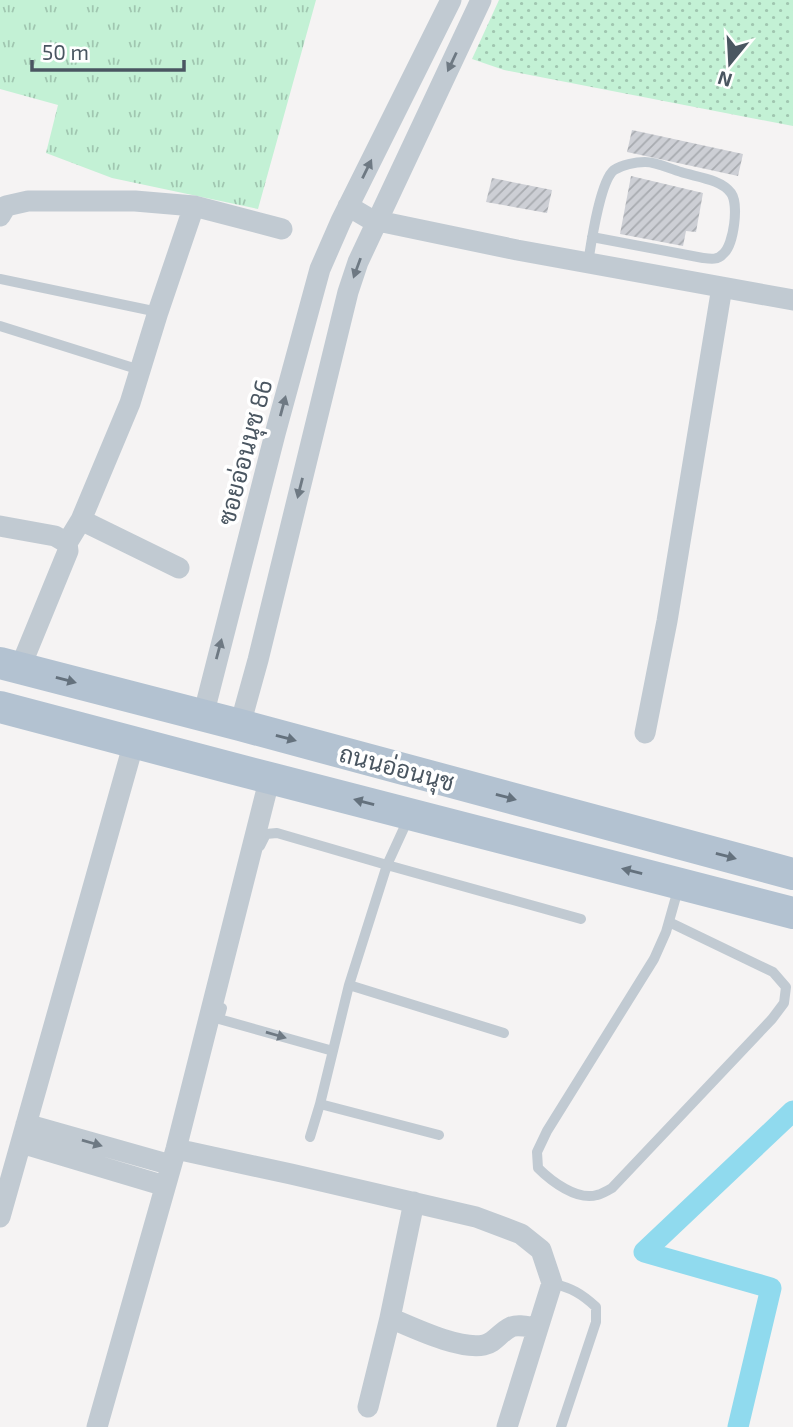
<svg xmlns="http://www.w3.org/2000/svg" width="793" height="1427" viewBox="0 0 793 1427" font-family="'Exo 2',Sarabun,sans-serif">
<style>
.grass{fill:url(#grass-tufts)}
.park{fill:url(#park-dots)}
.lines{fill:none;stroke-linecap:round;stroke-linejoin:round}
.canal{stroke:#90daee;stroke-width:21}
.building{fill:url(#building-hatch)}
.lane{stroke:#c1cad2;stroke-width:10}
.street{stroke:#c1cad2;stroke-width:21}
.primary{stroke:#b3c2d1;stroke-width:32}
.oneway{fill:#6e7983}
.oneway2{fill:#64717d}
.labels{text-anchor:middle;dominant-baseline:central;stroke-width:7;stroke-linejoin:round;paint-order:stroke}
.street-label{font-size:24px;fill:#4a5661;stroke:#fff}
</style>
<defs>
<pattern id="grass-tufts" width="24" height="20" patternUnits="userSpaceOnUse" patternTransform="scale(1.75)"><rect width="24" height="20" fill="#c3f1d5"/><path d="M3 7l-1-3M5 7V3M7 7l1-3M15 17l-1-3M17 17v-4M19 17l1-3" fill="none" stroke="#a0c6b0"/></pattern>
<pattern id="park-dots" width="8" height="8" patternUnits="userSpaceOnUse" patternTransform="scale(1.75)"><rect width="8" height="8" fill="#c3f1d5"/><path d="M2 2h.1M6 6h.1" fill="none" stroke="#a0c6b0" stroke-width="1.8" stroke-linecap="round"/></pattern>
<pattern id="building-hatch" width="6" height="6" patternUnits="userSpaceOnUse" patternTransform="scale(1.75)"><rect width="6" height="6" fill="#cdcfd5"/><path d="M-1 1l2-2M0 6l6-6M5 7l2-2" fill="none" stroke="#a8abb0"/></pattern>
</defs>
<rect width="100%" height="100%" fill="#f5f3f3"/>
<path class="grass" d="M0,0H316L258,209L112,178L46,153L58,105L0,89Z"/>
<path class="park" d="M499,0H793V126L504,70L472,59Z"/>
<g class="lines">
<path class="canal" d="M738,1427L771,1288L644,1252L793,1111"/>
</g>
<path class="building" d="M632,130L743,154L738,176L627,152Z
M631,176L703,193L696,232L686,231L683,246L620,234Z
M492,178L552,190L547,213L486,202Z"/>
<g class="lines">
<path class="lane" d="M588,263C591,244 600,181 614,170C622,165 635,162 645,162C657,162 670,169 681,172C696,177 721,179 731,193C739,204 734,245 723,254C718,260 711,259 703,258L592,237
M0,279L158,312
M0,326L140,370
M260,846L266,834L277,833L387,865L581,919
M669,922L773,972L786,987L784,1003L772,1019L612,1188C607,1191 602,1194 597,1195C577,1201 551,1181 538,1168L537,1152L547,1131L654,959L666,932L679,886
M349,985L504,1033
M222,1008L219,1019L333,1051
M320,1104L439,1135
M310,1137L320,1104L349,985L387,865L409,817
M552,1283C571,1288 581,1293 596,1307V1322L561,1427"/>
<path class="street" d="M348,206L370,219L378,221L517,250L793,300
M0,216L6,206L28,201H135L194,206L282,229
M81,520L179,568
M0,526L55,536L67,543L68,551L20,668
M67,543L81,520L130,403L158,312L194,206
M203,716L275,434L320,269L341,221L451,0
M240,725L258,660L348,292L358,262L481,0
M645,733L667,621L722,287
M26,1124L171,1165
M21,1143L165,1186
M176,1149L291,1174L476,1217L521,1234L541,1250L552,1283L507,1427
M414,1202L390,1318C414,1328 459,1350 484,1345C495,1343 500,1332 511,1327C518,1324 529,1327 537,1328
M0,1217L134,742
M368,1407L390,1318
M97,1427L176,1149L270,777"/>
<path class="primary" d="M0,663L240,725L793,874
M0,707L231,768L793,913"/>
</g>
<defs><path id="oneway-solid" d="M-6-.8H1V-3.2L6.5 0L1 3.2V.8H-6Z" transform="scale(1.75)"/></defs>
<g class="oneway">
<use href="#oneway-solid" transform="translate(452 62) rotate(115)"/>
<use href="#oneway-solid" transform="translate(367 169) rotate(-64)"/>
<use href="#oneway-solid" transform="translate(357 268) rotate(110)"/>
<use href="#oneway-solid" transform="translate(283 406) rotate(-75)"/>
<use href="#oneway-solid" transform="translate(300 488) rotate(104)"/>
<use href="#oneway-solid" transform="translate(219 649) rotate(-75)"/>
<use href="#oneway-solid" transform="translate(276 1035) rotate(16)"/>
<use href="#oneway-solid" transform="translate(92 1143) rotate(16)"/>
</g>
<g class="oneway2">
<use href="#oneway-solid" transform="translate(66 680) rotate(15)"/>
<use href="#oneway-solid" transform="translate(286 738) rotate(15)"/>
<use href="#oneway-solid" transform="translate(506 797) rotate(15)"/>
<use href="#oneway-solid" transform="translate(364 802) rotate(-165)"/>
<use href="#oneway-solid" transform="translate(726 856) rotate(15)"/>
<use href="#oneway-solid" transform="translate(632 871) rotate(-166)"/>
</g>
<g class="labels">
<g class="street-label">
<text transform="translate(244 452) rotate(-75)">ซอยอ่อนนุช 86</text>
<text transform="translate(397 767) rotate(15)">ถนนอ่อนนุช</text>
</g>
</g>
<g transform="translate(730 63) rotate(198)" stroke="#ffffff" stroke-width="5" paint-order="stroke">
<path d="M0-5L12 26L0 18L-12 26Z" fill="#4a5661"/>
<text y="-10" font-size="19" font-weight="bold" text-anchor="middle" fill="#4a5661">N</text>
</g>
<path d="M32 60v10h152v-10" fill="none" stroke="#4a5661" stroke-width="3.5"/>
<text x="42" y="60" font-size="21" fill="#4a5661" stroke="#ffffff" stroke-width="5" paint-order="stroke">50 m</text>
</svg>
